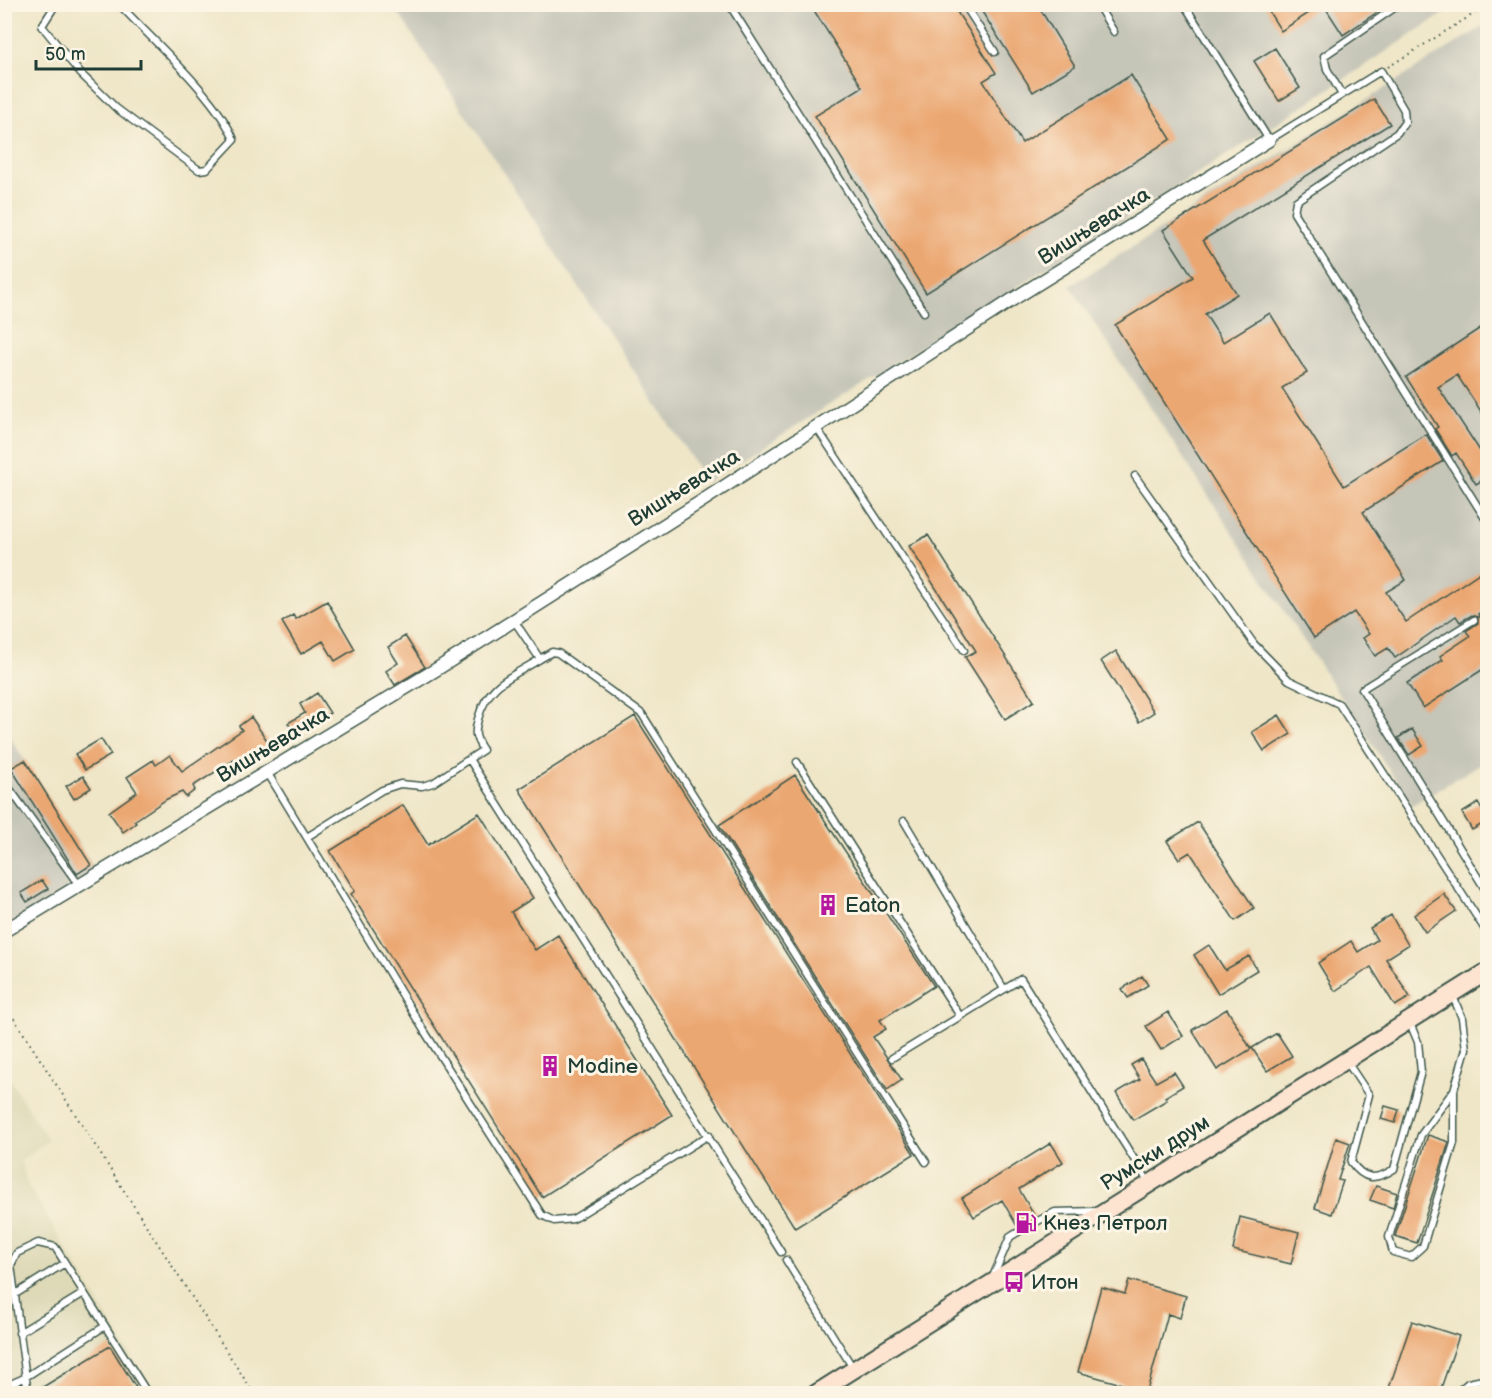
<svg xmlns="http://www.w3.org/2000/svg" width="1492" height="1398" viewBox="0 0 1492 1398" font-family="'Balsamiq Sans',sans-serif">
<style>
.built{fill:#ded9b7}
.industrial{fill:#c5c5b8}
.building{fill:#eba772}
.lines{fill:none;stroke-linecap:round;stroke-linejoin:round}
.lane-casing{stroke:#3e564a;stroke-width:9}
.street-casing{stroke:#3e564a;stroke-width:15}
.secondary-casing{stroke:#3e564a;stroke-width:20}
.path{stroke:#3e564a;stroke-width:2;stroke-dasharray:1.5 4.5;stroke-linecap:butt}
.lane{stroke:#fff;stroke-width:6}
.street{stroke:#fff;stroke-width:12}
.secondary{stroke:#fde4d1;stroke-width:16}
.labels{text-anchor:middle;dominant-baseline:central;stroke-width:6;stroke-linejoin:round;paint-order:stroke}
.street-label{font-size:21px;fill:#1f3d34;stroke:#fcf5e5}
.poi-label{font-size:21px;fill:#1f3d34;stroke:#fcf5e5;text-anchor:start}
</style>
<rect width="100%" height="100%" fill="#fcf5e5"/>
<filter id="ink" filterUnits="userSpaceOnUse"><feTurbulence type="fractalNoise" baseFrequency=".0167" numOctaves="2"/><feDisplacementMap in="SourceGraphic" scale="12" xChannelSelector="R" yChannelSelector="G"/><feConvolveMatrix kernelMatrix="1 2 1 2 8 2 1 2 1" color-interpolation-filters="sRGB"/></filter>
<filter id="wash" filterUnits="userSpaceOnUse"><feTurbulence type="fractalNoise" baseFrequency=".008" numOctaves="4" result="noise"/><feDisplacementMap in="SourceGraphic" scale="24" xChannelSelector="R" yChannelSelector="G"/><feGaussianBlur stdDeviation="1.35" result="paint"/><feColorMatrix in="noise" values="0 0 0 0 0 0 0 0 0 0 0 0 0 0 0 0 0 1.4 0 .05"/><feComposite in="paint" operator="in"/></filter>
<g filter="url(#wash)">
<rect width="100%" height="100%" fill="#efe6c8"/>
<path class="built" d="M4,1070L48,1140L21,1161L27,1184L153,1393H5Z"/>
<path class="industrial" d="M393,5H1457L1268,129L707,482Z
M1487,24V760L1412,805L1070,286Z
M4,728L96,871L4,928Z"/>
<g id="blocks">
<path class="building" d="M810,4H952L996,73L983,81L1022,143L1131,75L1171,139L926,293L815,116L862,87Z
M977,4H1037L1075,66L1033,92Z
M1264,4H1323L1281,31Z
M1323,4H1390L1343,35Z
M1275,48L1300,88L1279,101L1254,61Z
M1374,99L1390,124L1203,240L1237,294L1205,314L1223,342L1270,313L1307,373L1282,388L1344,486L1426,434L1443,461L1363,512L1406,580L1386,592L1406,622L1488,567V608L1478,614L1488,629V666L1423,708L1407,683L1443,660L1440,656L1470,636L1466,631L1478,623V617L1472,615L1460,622L1456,616L1395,658L1388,648L1375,656L1363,638L1369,634L1354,612L1314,638L1115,325L1193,277L1163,230Z
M1488,323V422L1457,375L1438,387L1488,463V477L1476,484L1456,453L1452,456L1435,429L1438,427L1406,377Z
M928,535L1034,701L1005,719L965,657L976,651L909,546Z
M327,601L355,649L335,661L323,641L301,654L282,622L293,615L296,619Z
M405,636L425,667L395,685L386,671L398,663L388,647Z
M1116,651L1154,712L1139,722L1101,661Z
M317,693L330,713L295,734L288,723L305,713L300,704Z
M1279,715L1291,734L1264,751L1252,732Z
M635,716L914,1154L795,1228L519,789Z
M251,717L273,749L261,757L256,751L237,764L234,760L193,786L195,790L186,797L182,792L167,799L134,821L136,823L123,832L109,812L137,792L127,777L153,760L156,765L170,755L182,771L242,730L239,726Z
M1412,729L1423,746L1409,755L1398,738Z
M101,739L111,755L85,770L75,754Z
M25,760L91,865L77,874L11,768Z
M795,775L934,986L880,1020L886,1029L873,1037L902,1080L887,1090L719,825Z
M83,776L91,788L74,799L66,786Z
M1478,803L1488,821L1472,830L1462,813Z
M403,805L428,845L479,813L533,898L511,912L535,950L558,935L672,1115L542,1197L351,894L355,891L330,851Z
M1198,822L1254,908L1235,921L1190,852L1179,859L1167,841Z
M42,880L48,889L27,902L21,893Z
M1444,894L1456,911L1425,932L1414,915Z
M1391,915L1408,945L1386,959L1410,997L1395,1006L1371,967L1335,991L1318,963L1351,941L1358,952L1377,940L1370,928Z
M1209,945L1225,970L1249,956L1257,970L1218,994L1194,955Z
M1142,976L1148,985L1128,998L1122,989Z
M1227,1009L1251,1049L1217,1070L1192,1030Z
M1168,1012L1183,1036L1161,1050L1146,1026Z
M1277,1033L1292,1056L1267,1071L1252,1048Z
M1141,1059L1156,1082L1174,1072L1183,1086L1165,1097L1167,1100L1133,1120L1116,1093L1140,1079L1131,1065Z
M1385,1106L1399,1110L1395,1123L1381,1119Z
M1428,1135L1449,1142L1417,1243L1395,1236Z
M1336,1138L1350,1143L1338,1180L1343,1181L1332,1214L1315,1208Z
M1051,1143L1063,1162L1019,1189L1035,1217L1033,1220L1035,1225L1025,1231L1022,1226H1017L1002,1200L974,1217L962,1198Z
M1376,1186L1397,1193L1393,1208L1370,1200Z
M1240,1217L1299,1232L1291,1264L1233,1250Z
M1129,1280L1186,1296L1180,1318L1168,1314L1147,1391L1078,1372L1101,1287L1125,1294Z
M1412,1321L1459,1336L1439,1394H1387Z
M110,1346L140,1394H33V1393Z"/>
</g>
</g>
<g filter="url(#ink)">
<use href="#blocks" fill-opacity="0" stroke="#3e564a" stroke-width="1.5"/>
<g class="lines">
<defs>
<path id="lane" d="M56,4L42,26L80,73L116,108L199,170L207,169L234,140C217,97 152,40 119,4
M729,4L924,312
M964,4L995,52
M1097,4L1114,32
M1184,4L1269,140L1381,71L1404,110L1405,122L1397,133L1296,201L1294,213L1488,523
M1342,95L1327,69L1324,56L1400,4
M816,427L964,650
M1135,476L1254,644L1289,680L1339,704L1488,934
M1474,620L1362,689L1488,894
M540,659L552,652L558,653L642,714L926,1162
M469,759L483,750C475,738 474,733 478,719C488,683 510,678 540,659L513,619
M797,762L960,1016
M267,772L423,1029L542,1215L554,1221L573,1219L709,1135
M4,781L79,885
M904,821L1004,989
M307,837L382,790L400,784L422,786L433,783L469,759L781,1252
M1452,994L1462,1018L1466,1049L1454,1090V1143L1423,1246L1411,1257L1393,1252L1389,1237L1421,1135L1454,1090
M892,1058L1021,979L1149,1183
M1347,1062L1369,1095L1351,1162C1364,1180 1375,1181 1394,1169L1421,1072L1418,1042L1409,1021
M1038,1221L1055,1212L1098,1211
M786,1260L853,1368
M992,1279L1010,1237L1020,1231
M14,1295L65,1263
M19,1333L84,1293
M4,1387L24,1378L105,1326L148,1394
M28,1394L11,1265L17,1253L38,1243L55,1247L105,1326
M1455,1394L1468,1383L1488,1379"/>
<path id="street" d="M4,931L437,669L702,501L1015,298L1269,140"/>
<path id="secondary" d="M815,1394L1488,971"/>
</defs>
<use href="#lane" class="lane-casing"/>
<use href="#street" class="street-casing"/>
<use href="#secondary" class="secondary-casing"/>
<path class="path" d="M1388,67L1488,5
M4,1003L254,1394"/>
<use href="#lane" class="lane"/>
<use href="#street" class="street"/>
<use href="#secondary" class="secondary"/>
</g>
</g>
<defs>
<symbol id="building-bare" viewBox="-9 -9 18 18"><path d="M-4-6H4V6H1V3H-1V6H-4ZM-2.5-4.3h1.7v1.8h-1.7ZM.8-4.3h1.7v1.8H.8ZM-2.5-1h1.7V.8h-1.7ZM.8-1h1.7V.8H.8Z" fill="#b5179e" stroke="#fcf5e5" stroke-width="2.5" paint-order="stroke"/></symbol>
<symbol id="fuel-bare" viewBox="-9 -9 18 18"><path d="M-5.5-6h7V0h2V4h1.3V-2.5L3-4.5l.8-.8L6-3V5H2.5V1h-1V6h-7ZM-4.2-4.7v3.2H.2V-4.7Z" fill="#b5179e" stroke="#fcf5e5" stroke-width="2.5" paint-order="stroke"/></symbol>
<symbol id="bus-bare" viewBox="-9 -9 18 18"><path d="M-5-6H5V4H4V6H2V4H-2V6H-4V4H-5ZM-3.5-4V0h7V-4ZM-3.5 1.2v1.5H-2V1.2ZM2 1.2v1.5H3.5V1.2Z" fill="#b5179e" stroke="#fcf5e5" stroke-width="2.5" paint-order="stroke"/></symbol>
</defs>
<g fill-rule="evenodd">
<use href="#building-bare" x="813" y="890" width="30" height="30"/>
<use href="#building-bare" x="535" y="1051" width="30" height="30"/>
<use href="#fuel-bare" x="1011" y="1208" width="30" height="30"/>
<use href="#bus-bare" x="999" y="1267" width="30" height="30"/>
</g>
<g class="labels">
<g class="street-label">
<text transform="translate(1094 226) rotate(-32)">Вишњевачка</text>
<text transform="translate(684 488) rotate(-32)">Вишњевачка</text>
<text transform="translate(273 745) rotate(-31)">Вишњевачка</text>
<text transform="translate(1155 1153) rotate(-32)">Румски друм</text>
</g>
<g class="poi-label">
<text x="845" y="905">Eaton</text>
<text x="567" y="1066">Modine</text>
<text x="1043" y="1223">Кнез Петрол</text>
<text x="1031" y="1282">Итон</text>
</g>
</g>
<rect width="1492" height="1398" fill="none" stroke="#fcf5e5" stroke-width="24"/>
<path d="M36 60v9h105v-9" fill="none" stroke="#1f3d34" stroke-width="3"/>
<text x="45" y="60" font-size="18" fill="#1f3d34" stroke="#fcf5e5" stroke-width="4.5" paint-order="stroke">50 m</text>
</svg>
